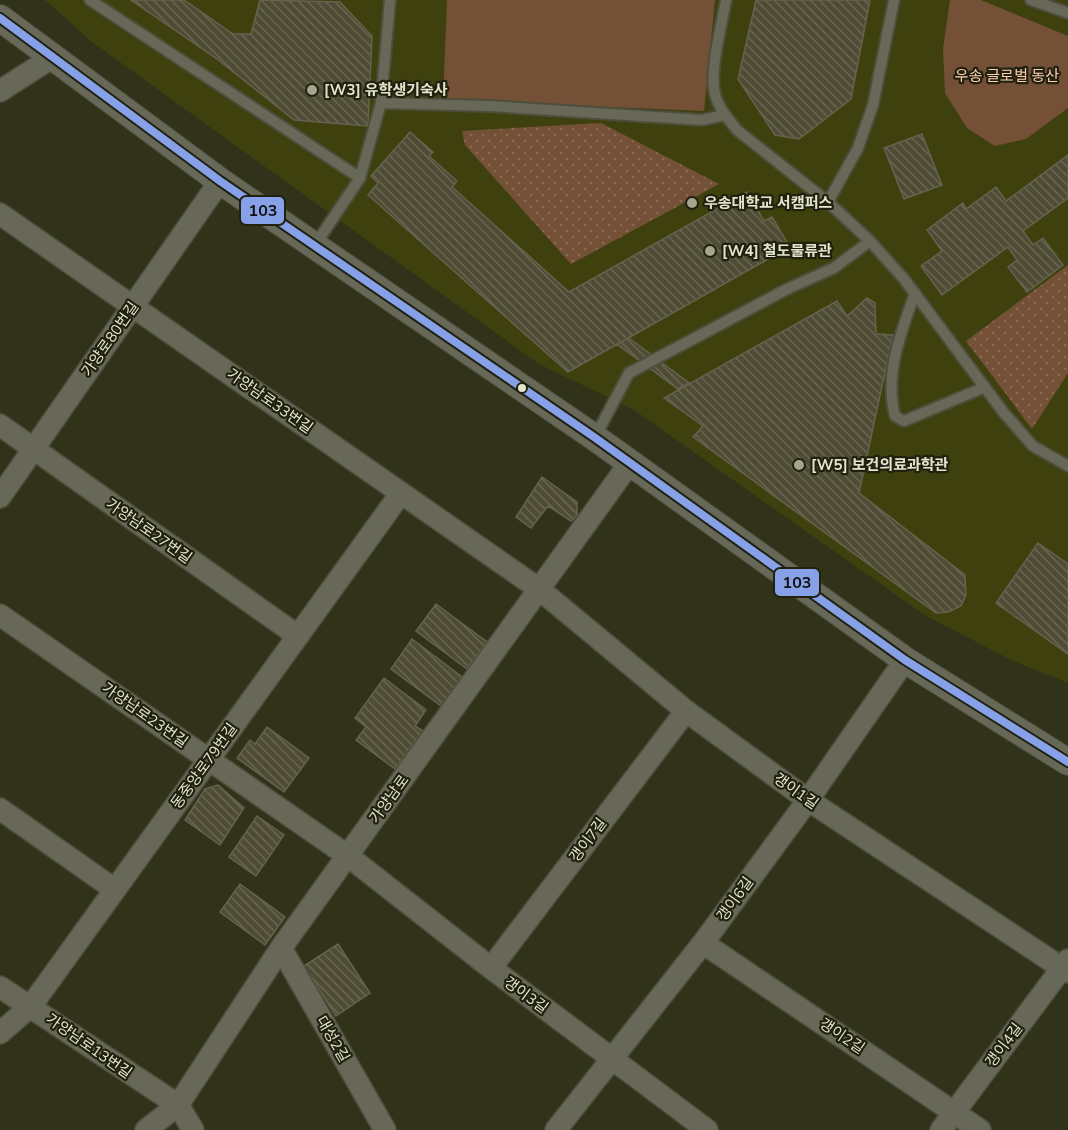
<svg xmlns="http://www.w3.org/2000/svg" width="1068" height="1130" viewBox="0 0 1068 1130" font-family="'Nunito Sans','Noto Sans KR',sans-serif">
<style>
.built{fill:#3e400e}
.park{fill:#745037}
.garden{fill:url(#garden-dots)}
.building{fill:url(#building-back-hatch);stroke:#65624f;stroke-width:1.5}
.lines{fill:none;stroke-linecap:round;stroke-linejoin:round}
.service-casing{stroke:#4d4e3b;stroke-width:14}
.minor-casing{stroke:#4d4e3b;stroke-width:24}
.tertiary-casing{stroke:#4d4e3b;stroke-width:28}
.service{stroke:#676857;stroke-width:10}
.minor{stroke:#676857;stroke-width:21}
.tertiary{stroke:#676857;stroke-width:26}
.bus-1-casing{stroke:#20210f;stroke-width:12}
.bus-1{stroke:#87a1e9;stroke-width:8}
.poi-dot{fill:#a5a68e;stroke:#20210f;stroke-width:2}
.bus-dot{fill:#e3e5cd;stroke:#20210f;stroke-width:2}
.labels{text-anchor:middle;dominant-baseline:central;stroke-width:4.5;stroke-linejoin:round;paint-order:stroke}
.park-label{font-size:15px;fill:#ffcdb1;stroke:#20210f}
.poi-label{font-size:15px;font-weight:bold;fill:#e3e5cd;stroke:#20210f;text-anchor:start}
.street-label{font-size:15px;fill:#e3e5cd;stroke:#20210f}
.line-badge{stroke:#20210f;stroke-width:2}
.pale-badge-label{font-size:16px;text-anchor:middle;font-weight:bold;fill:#111}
</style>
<defs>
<pattern id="garden-dots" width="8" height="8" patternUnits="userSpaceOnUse" patternTransform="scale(1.5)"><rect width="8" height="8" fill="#745037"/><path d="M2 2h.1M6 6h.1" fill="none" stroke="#886953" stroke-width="1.8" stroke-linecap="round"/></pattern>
<pattern id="building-back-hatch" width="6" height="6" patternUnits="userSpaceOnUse" patternTransform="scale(1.5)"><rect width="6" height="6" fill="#4f4c35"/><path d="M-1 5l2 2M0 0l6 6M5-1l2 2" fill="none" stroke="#686651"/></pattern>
</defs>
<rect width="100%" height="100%" fill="#31321a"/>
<path class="built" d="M45,0H1068V683L1013,661L926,616L634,410L539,364L92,42Z"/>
<path class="park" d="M447,0H715L704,111L443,100Z
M950,0H981L1068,36V108L1026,139L995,146L967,128L945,93L943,49Z"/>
<path class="garden" d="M601,123L719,184L571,264L465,145L462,131Z
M1068,265V373L1032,429L966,341Z"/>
<path class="building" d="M131,0H184L233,34H251L260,0L340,2L372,36L368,126L294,120L217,59Z
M756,0H870L851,99L799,139L775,135L738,79Z
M410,132L433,152L429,156L457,181L452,187L569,292L747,192L764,221L772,217L787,242L777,248L779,253L568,372L368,195L378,183L371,176Z
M922,134L942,185L904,199L884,148Z
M1068,155V198L1023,231L1033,245L1043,238L1063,265L1027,292L1008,267L1017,260L1008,247L942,295L921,266L942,251L927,230L963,203L966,209L996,187L1006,201Z
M867,298L875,303L876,334L893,335L859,493L965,575L966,595L961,606L948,612L936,613L693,437L703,426L664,398L837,301L847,316Z
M629,338L689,383L678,389L617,344Z
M542,477L577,502V515L571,521L548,506L531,528L516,517Z
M1038,543L1068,564V654L996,603Z
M436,604L487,642L467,669L416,631Z
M412,639L462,677L441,706L391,669Z
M384,678L426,710L415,726L423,731L395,769L356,740L366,727L355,718Z
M267,727L309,758L284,792L237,758L250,740L255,744Z
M218,785L244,808L220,845L185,820L205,789Z
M257,816L284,835L256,876L229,857Z
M240,884L285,917L265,945L220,912Z
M338,944L370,993L336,1016L304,966Z"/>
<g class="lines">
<defs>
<path id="service" d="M90,0L360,178
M1031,0L1068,13
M381,103L490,106L702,120L725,115
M828,202L858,148L873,105L894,0
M870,241L904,279L1004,413L1033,446L1068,466
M315,245L360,178L381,103L390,0
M915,293C901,332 884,375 895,416L904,421L985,387
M595,437L629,373L787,289L834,268L870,241L828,202L737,130C728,119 718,107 715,94C709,71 722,24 726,0"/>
<path id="minor" d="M0,91L53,57
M0,214L539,589L686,711L808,800L1068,972
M0,425L298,636
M0,497L220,181
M0,615L348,856L491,968L707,1130
M0,809L114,889
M703,943L980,1130
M281,948L385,1130
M491,968L686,711
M0,987L178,1105L193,1130
M0,1033L31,1006L401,493
M146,1130L178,1105L281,948L629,464
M556,1130L703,943L808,800L905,660
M941,1130L1068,960"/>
<path id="tertiary" d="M0,18L220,181L594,437L905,660L1068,762"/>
</defs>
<use href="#service" class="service-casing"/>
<use href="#minor" class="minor-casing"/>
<use href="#tertiary" class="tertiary-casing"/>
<use href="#service" class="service"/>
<use href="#minor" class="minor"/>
<use href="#tertiary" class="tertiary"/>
<defs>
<path id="bus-1" d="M0,18L220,181L594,437L905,660L1068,762"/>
</defs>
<use href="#bus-1" class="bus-1-casing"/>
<use href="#bus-1" class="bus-1"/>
</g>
<g class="poi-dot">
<circle cx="312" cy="90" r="6"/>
<circle cx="692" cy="203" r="6"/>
<circle cx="710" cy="251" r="6"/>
<circle cx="799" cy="465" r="6"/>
</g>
<circle class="bus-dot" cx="522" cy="388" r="5"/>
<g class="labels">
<g class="park-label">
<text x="1007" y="76">우송 글로벌 동산</text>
</g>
<g class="poi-label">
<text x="324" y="90">[W3] 유학생기숙사</text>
<text x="704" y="203">우송대학교 서캠퍼스</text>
<text x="722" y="251">[W4] 철도물류관</text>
<text x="811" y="465">[W5] 보건의료과학관</text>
</g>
<g class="street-label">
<text transform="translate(110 339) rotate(-55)">가양로80번길</text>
<text transform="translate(270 401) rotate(35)">가양남로33번길</text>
<text transform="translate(149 531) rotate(35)">가양남로27번길</text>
<text transform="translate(145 715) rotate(35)">가양남로23번길</text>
<text transform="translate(204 766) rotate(-54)">동중앙로79번길</text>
<text transform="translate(796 791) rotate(35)">갱이1길</text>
<text transform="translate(389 799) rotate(-54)">가양남로</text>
<text transform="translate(588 840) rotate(-53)">갱이7길</text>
<text transform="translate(735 899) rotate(-54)">갱이6길</text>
<text transform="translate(526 995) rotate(36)">갱이3길</text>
<text transform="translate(842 1036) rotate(34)">갱이2길</text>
<text transform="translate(333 1039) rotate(60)">대성2길</text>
<text transform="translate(1004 1045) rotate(-53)">갱이4길</text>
<text transform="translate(89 1046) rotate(35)">가양남로13번길</text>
</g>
</g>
<g class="line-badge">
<rect x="240" y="196" width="45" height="29" rx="6" fill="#87a1e9"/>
<rect x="774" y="568" width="46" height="29" rx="6" fill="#87a1e9"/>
</g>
<g class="pale-badge-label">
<text x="263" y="216">103</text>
<text x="797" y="588">103</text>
</g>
</svg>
